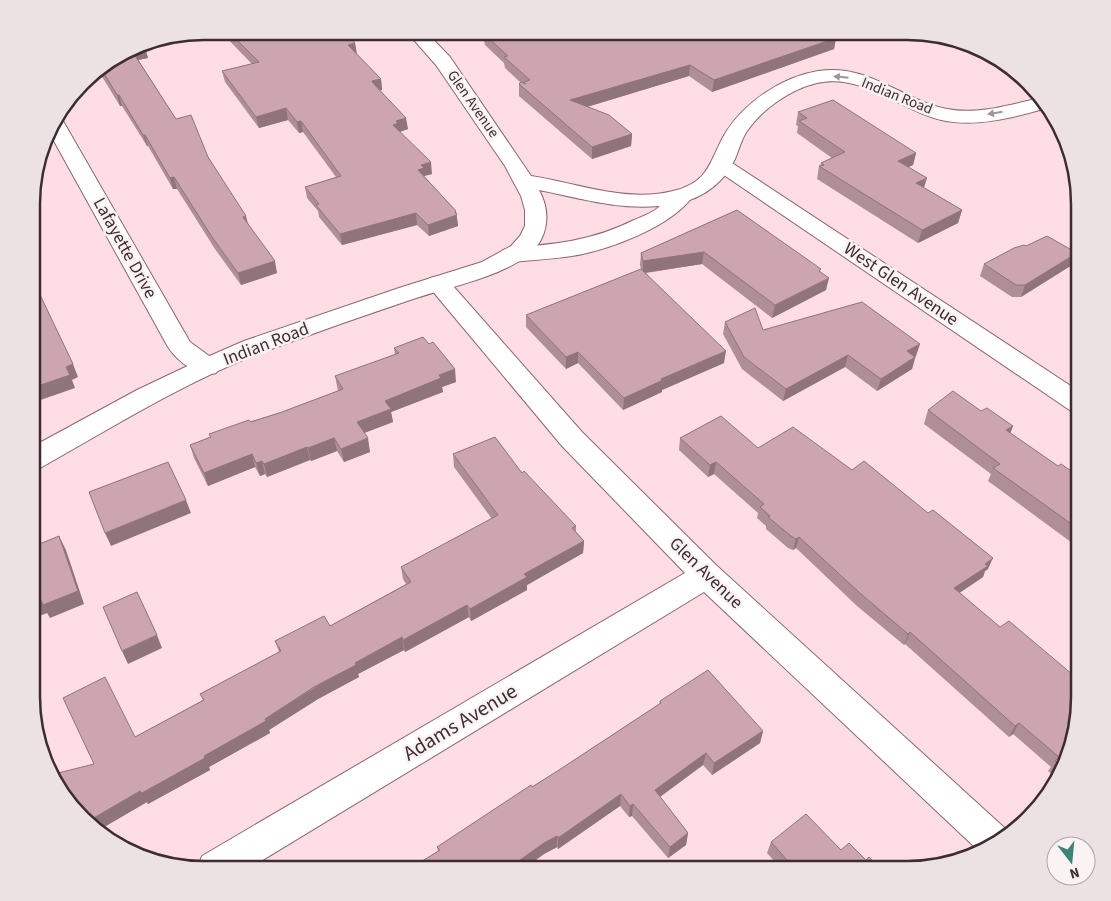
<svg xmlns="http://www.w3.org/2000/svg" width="1111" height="901" viewBox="0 0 1111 901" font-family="'Source Sans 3',sans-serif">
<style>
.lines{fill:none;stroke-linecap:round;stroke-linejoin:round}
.street-casing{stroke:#8b6770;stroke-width:2}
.secondary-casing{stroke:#8b6770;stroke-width:2}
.street{fill:#fff;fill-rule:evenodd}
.secondary{fill:#fff;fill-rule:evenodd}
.wall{fill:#af8e96}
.shaded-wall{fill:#8f747a}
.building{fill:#cca5ae;stroke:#8f747a}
.oneway{fill:#9e9698}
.labels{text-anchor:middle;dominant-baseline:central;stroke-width:5;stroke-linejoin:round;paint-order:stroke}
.far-street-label{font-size:15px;fill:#3d2d31;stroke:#fbf2f4}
.street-label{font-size:18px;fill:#3d2d31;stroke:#fbf2f4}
.near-street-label{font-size:21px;fill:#3d2d31;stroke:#fbf2f4}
.rim{fill:none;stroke:#3d2d31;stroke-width:2.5}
</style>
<rect width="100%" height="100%" fill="#ffdde5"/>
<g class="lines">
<defs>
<path id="street" d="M56,116L60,117L63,121L190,342L216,361L220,367L216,373C199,378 178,362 168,347L49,132Z
M722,159L729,161L1080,392V414L1071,411L715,169L712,165L715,161Z
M682,190L690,191L693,196C671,227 609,250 572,256C552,259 531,260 511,262L503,260L500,255L503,250L511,248C556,244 592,241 634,220C641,217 649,214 655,210C665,203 670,193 682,190Z
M438,276L446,278L582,432L717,566L1009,832L980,852L704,592L248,869H197L202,856L685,573L562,446L430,288L426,283L430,278Z"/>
<path id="secondary" d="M406,31H425L450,57L531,176C577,183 627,203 673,191C711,182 709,160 726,132C745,102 782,77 818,71C869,63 901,100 947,109C977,115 1010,105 1040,98L1047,108C1015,117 979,127 946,121C903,113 863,72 817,83C791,89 762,109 747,131C741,140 739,150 735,159C720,190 692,204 659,206C618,210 579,198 539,190C552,213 548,241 526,257C493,279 453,286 416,298C365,315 314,333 263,352C185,382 114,426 42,467L32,470V447L137,390L198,361L244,341L399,288L482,262L511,246L520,236L525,226V210L521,196L505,166L436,65Z"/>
</defs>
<use href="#street" class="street-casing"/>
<use href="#secondary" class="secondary-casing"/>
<use href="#street" class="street"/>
<use href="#secondary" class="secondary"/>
</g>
<path class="wall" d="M220,31H344L355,43L356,54L381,79L382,90H380L408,129L400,132L432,174L424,176L456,211L458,226L429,236L417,225L342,245L319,217L318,211L307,198L305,187L336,177L303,132L299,133L288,120L259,128L225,82L222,71L252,64Z
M473,31L825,32L836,38L834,49L712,92L689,76L587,107L632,134L631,146L592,159L519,96V84L520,82L505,68L504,63L485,45L484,41Z
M148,41L145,48L148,58L138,60L139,61L176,119L208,157L277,273L241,285L215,249L177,189H173L148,146H147L122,106H120L98,70Z
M798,112L916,153L913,165L908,167L924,188L962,210L958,223L918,243L817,179L819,166H820L821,163L832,158L797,133L798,126L796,125Z
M737,210L821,272L826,290L772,318L702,264L646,273L724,363L662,390V392L623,410L578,363L566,369L526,327V315L641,269L640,265L641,253Z
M1026,246L1077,253L1072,265L1021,297H1012L980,276L984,264Z
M1080,316V324L1077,323Z
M725,322L763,330L916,356L912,369L877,391L845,367L783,401L742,369L723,334Z
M394,348L456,382L442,387L443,392L391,412L393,422L364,433L370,452L344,462L337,451L311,461L310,460L267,477L265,474L260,476L255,467L208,486L194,458L190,445L210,437L209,434L282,412L338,391L335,376L395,355Z
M928,410L981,411L1013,426L1010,433L1058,466L1080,477L1079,548L988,481L991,474L924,424Z
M680,438L758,448L852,470L988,569L985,571L983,577L959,593L1066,763L1056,778L1048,771L1051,767L1013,734L1009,737L905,644L904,645L857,606L796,548L793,550L788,548L766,529V526L757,518L758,513L714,474L708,477L679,450Z
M453,454L522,473L576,526V532L584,541L583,553L527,585V590L471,621L469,617L405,652L404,650L358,674L359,677L318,699L269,730L270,733L209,767L210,770L148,804L147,802L99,830L100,831L82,819L94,764L135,737L203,700L200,694L279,652L275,641L330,626L406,584L403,579L401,567L492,519L454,467Z
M660,701L763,731L760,743L712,775L703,765L660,797L688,833L686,845L668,858L632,816L629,817L620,806L558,849L557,847L544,854L522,870H408L438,851L437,847L559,770L659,704Z
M771,842L841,850L866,860L882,870H782L767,853Z"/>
<path class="shaded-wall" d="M204,31H215L145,48L148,58L138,60L140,64L134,54V49L148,41Z
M836,38L834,49L712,92L714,80Z
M355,43L357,54L349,56L348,45Z
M690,65L689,76L570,112V100Z
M381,79L382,90L373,92L372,81Z
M117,95H119L122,106H120Z
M286,108L288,120L259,128L256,117Z
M406,118L408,129L399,132L393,125L396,121Z
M301,121L303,132L299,133L297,122Z
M632,134L631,146L592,159V147Z
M143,135H145L148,146H147Z
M916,153L913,165L895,174L898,161Z
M431,162L432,174L424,176L418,170L421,165Z
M174,177L177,189H173L170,178Z
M927,178L923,191L916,183Z
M962,210L958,223L918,243L922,230Z
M456,211L458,226L429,236L428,225Z
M416,213L417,225L342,245L340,234Z
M246,216L249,228L243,217Z
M704,252L702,264L643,273V261Z
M1077,253L1072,265L1021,297L1025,285Z
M275,261L277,273L241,285L238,273Z
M829,278L826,290L772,318L775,305Z
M920,344L916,356L904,363L907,351Z
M726,351L724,363L662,390V392L623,410L624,398L661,379Z
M578,352V363L566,369V357Z
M848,355L845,367L783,401L786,389Z
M915,357L912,369L877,391L881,379Z
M73,364L78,377L72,380L75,388L32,403V388L66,367Z
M455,369L456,382L442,387L443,392L391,412L393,422L359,435L357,422L385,401L439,375Z
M1013,426L1008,439L1006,430Z
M334,438L337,451L311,461L308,448Z
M368,438L370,452L344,462L341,449Z
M307,447L310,460L267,477L264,464Z
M252,454L255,467L208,486L204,473Z
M262,461L265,474L260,476L256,463Z
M716,462L714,474L708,477L710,465Z
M186,500L191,513L111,546L105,533Z
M59,536L66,550L84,604L50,618L47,613L32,619V604Z
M799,537L796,548L793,550L796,539Z
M584,541L583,553L527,585V590L471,621L470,609L524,574Z
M993,558L988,569L985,571L983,577L949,600L954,588L985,564Z
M467,605L469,617L405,652L403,640Z
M910,632L905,644L904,645L908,634Z
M157,635L162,648L128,664L122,651Z
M402,637L404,650L358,674L359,677L318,699L269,730L270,733L209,767L210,770L148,804L147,802L99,830L100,831L97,829L92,819L140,791L204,756L355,663Z
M1019,723L1013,734L1009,737L1015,726Z
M763,731L760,743L712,775L714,763Z
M706,753L703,765L653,802L655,790Z
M621,794L620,806L558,849V838Z
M633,804L632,816L629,817L630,806Z
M688,833L686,845L668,858L670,847Z
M557,836V847L544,854L522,870H506L544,843Z"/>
<path class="building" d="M228,31H344L355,43L348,45L381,79L372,81L373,83L406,118L396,121L398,123L393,125L431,162L421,165L424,168L418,170L456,211L455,212L457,215L428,225L416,213L340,234L316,205L319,204L305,187L341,176L301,121L297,122L286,108L256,117L222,71L259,62Z
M485,31L825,32L836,38L714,80L690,65L570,100L609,115L632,134L592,147L519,84L521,82L526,84L524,82L530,80L504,57L508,56L484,34L487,33Z
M142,44L145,47L134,49L137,53L134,54L176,119L191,115L208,157L246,216L243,217L275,261L238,273L212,237L174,177L170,178L145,135H143L119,95H117L101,68Z
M833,100L916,153L898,161L927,178L916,183L962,210L922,230L819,166L824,165L821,163L845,152L799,121L807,118L798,112Z
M737,210L821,269L819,271L829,278L775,305L704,252L643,261L641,253Z
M1047,236L1077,253L1025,285H1016L984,264L1014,248L1024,245L1026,246Z
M641,269L726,351L661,379L663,380L624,398L578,352L566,357L526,315Z
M33,280L73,364L66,367L70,375L32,388Z
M862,302L920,344L907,351L915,357L881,379L848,355L786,389L744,357L725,322L755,308L763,330Z
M423,337L429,344L433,342L455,369L439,375L441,378L385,401L391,409L357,422L368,438L341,449L334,438L308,448L307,447L264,464L262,461L256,463L252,454L204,473L190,445L211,437L209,434L249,420L251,422L282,412L343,389L335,376L399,353L394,348Z
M953,391L981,411L987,408L1013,426L1006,430L1058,466L1061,464L1080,477V530L993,468L1000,464L928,410Z
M721,416L758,448L793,427L852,470L864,461L928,513L933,510L993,558L985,564L988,566L954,588L1000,627L1009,621L1079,680V708L1066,763L1063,768L1055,761L1059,757L1019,723L1015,726L910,632L908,634L861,594L799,537L796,539L791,536L768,517L770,516L760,507L764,504L716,462L710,465L680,438Z
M495,437L522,473L524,471L576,526L572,528L584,541L524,574L527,577L470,609L467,605L403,640L402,637L355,663L356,665L314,687L265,719L266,721L204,756L205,758L142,793L140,791L92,819L97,829L82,819L50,775L94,764L63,698L105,677L135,737L204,700L200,694L281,651L275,641L324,616L330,626L411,582L401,567L498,515L453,454Z
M168,462L186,500L105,533L89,492Z
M59,536L78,591L43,605L41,600L32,604V547Z
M137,592L157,635L122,651L103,607Z
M708,670L763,731L714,763L706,753L655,790L688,833L670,847L633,804L630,806L621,794L558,838L557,836L544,843L506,870H408L440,850L437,847L531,785L532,787L559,770L661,703L660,701Z
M806,814L841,850L849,843L866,860L869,857L882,870H796L771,842Z"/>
<defs><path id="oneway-solid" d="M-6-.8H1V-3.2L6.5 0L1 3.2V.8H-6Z" transform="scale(1.25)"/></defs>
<g class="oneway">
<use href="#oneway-solid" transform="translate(841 77) rotate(-174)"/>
<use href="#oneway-solid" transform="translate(995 113) rotate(171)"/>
</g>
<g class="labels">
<g class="far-street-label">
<text transform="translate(897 96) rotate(22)">Indian Road</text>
<text transform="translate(473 104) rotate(55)">Glen Avenue</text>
</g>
<g class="street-label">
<text transform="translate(125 248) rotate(61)">Lafayette Drive</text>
<text transform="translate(901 284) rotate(34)">West Glen Avenue</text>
<text transform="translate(266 344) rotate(-21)">Indian Road</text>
<text transform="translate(706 573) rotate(44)">Glen Avenue</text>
</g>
<g class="near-street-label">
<text transform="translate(460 722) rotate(-31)">Adams Avenue</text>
</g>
</g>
<path d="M0 0H1111V901H0ZM204 40H907A164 164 0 0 1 1071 204V697A164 164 0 0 1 907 861H204A164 164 0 0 1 40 697V204A164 164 0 0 1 204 40Z" fill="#ece2e4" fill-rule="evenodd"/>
<path class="rim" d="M204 40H907A164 164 0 0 1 1071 204V697A164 164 0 0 1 907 861H204A164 164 0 0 1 40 697V204A164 164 0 0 1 204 40Z"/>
<g transform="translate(1071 861) rotate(164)"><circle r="24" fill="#fbf2f4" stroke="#afa3a6"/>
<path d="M0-4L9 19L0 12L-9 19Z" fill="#3e8378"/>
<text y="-8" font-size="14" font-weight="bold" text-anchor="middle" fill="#3d2d31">N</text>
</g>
</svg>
